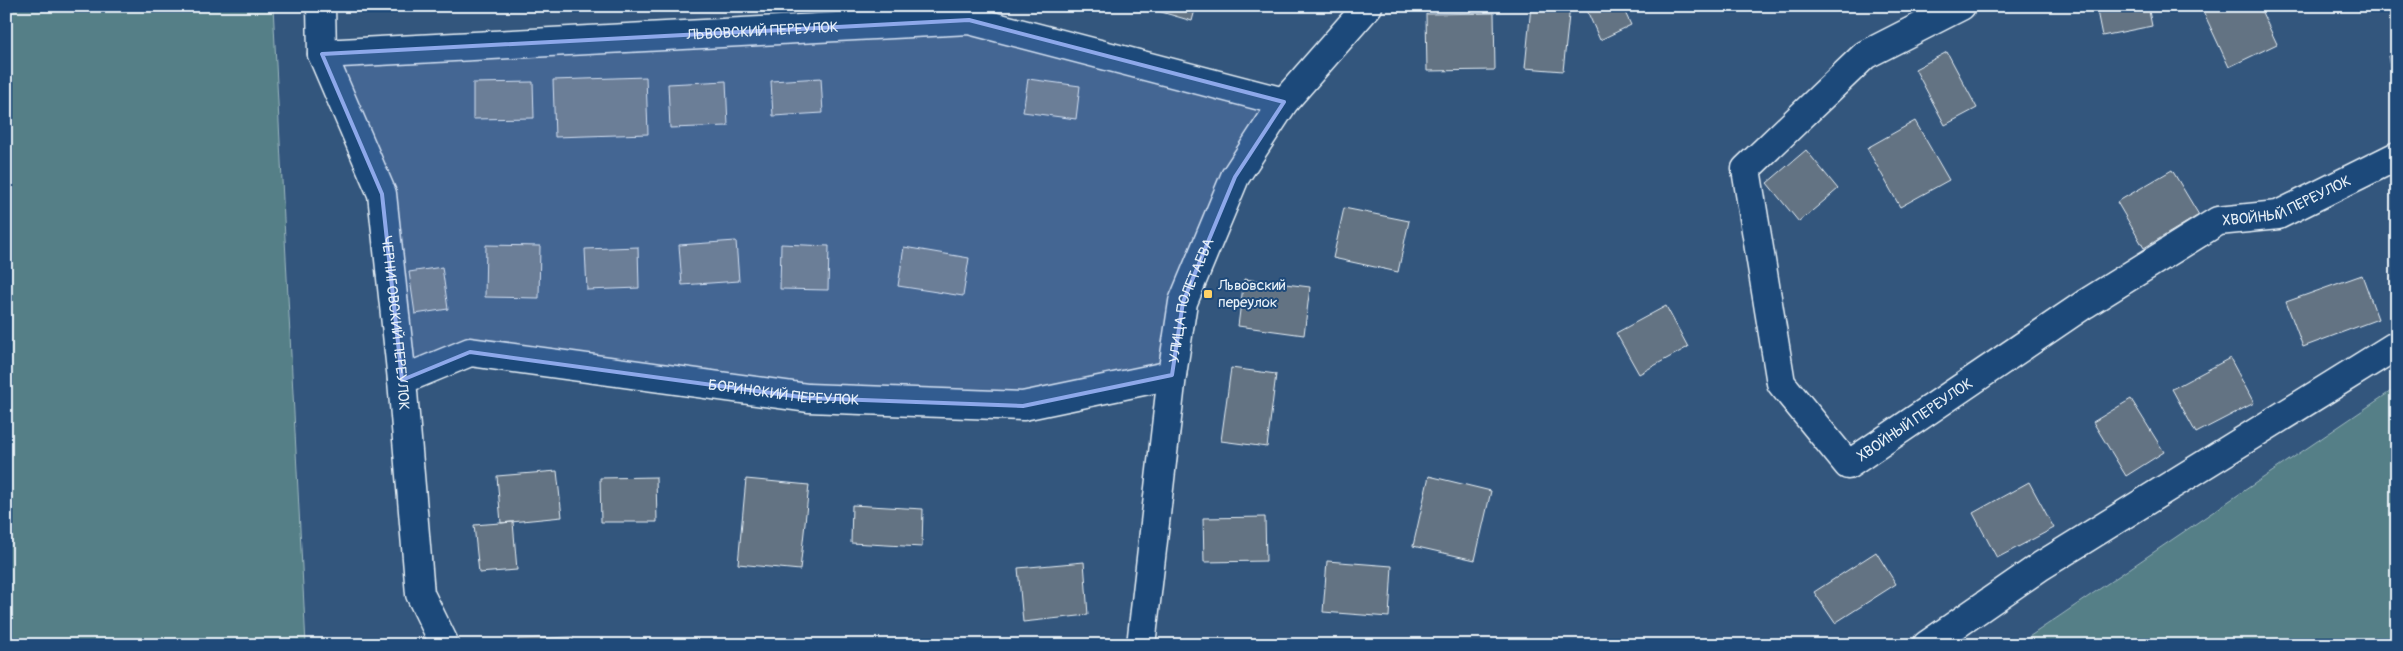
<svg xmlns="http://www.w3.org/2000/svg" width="2403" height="651" viewBox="0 0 2403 651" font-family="Pangolin,sans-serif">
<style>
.green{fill:#547f87;stroke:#9eb8c0}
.building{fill:#637383;stroke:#e8f1f8}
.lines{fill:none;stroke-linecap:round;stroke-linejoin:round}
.minor-casing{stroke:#e8f1f8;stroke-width:31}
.minor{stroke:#1f4a7a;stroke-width:28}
.marked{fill:#8da8ea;fill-opacity:0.2;stroke:#8da8ea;stroke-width:4;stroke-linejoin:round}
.poi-dot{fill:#ffd166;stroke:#1f4a7a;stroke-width:2}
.labels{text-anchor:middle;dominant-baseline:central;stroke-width:4;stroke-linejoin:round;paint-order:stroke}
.street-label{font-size:15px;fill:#e8f1f8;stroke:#1f4a7a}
.poi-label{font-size:15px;fill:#e8f1f8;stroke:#1f4a7a;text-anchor:start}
</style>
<rect width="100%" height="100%" fill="#33567d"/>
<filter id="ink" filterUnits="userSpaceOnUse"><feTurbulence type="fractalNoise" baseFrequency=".02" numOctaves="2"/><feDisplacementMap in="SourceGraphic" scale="10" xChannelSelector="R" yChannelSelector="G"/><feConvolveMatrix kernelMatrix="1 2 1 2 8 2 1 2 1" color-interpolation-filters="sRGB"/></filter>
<g filter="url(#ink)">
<path class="green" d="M6,6H273L306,645H6Z
M2397,387V645H2017Z"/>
<path class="building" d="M1141,6H1196L1192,21Z
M1531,6H1570L1563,71L1525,68Z
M1585,6H1622L1631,25L1600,40Z
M2096,6H2148L2152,26L2102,36Z
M2208,6H2259L2277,44L2229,67L2202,9Z
M1494,13L1495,70L1427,71L1426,14Z
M1947,52L1977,108L1945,125L1915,69Z
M2397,54V103H2396L2388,56Z
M646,77L648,134L555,137L553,80Z
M821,78L823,113L773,116L771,81Z
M1028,79L1080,86L1076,119L1023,112Z
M726,81L728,126L670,128L668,84Z
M533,82L534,118L473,119V83Z
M1915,121L1949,180L1900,207L1867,148Z
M1806,150L1838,189L1799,222L1767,183Z
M2172,170L2199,215L2144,248L2117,202Z
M1344,208L1409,221L1398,272L1333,258Z
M736,241L739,281L682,285L679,245Z
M781,244L829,246L828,290L780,289Z
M486,245L540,246L539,298L485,297Z
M638,247L639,288L587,290L585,249Z
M904,247L969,258L963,296L898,286Z
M442,267L448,309L415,314L409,272Z
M2362,275L2378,319L2303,347L2286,302Z
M1244,279L1310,287L1304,335L1238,326Z
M1666,306L1688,347L1639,374L1616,333Z
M2230,358L2254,403L2196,433L2172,389Z
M1231,368L1276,374L1267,447L1221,441Z
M2131,399L2164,452L2126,476L2093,422Z
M557,471L562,517L501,523L497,476Z
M1429,476L1491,491L1475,560L1413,546Z
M656,477L657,522H601L600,478Z
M746,479L809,485L800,570L738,564Z
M2029,482L2054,528L1997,558L1973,513Z
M852,505L923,509L922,547L851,543Z
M1265,517L1266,561L1204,562L1203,518Z
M513,522L517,570L479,573L474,525Z
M1876,552L1896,584L1835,623L1814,592Z
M1327,561L1392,566L1389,617L1323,612Z
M1084,562L1088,615L1023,622L1018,568Z
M573,637V645H518V639Z"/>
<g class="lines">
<defs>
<g id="minor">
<path id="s1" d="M321,6L322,54L382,194L402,380L420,594L445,645"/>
<path id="s2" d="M1961,6L1865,55L1746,169L1781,383L1848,465L2085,304L2218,221L2278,215L2397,156"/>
<path id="s3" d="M322,54L969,20L1284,102"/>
<path id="s4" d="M402,380L470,352L808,398L1023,406L1172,375"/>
<path id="s5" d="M1141,645L1172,375L1183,302L1235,177L1284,102L1368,6"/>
<path d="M1927,645L2041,566L2397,345"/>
</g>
</defs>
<use href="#minor" class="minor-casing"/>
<use href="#minor" class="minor"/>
</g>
</g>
<path class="marked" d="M969,20L1284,102L1235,177L1183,302L1172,375L1023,406L808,398L470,352L402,380L382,194L322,54Z"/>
<rect class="poi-dot" x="1203" y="289" width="10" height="10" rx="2.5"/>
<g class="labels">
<g class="street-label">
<text stroke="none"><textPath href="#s3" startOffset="441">ЛЬВОВСКИЙ ПЕРЕУЛОК</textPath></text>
<text stroke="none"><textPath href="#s2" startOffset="1111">ХВОЙНЫЙ ПЕРЕУЛОК</textPath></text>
<text stroke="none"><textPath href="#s5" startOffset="349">УЛИЦА ПОЛЕТАЕВА</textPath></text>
<text stroke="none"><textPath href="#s1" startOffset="330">ЧЕРНИГОВСКИЙ ПЕРЕУЛОК</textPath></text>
<text stroke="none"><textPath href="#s4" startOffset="390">БОРИНСКИЙ ПЕРЕУЛОК</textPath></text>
<text stroke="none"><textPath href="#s2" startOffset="676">ХВОЙНЫЙ ПЕРЕУЛОК</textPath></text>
</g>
<g class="poi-label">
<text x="1218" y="285">Львовский<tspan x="1218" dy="17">переулок</tspan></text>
</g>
</g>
<rect width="2403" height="651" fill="none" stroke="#1f4a7a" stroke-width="25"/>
<rect x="12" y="12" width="2378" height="626" fill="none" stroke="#e8f1f8" stroke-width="2" filter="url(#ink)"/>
</svg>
